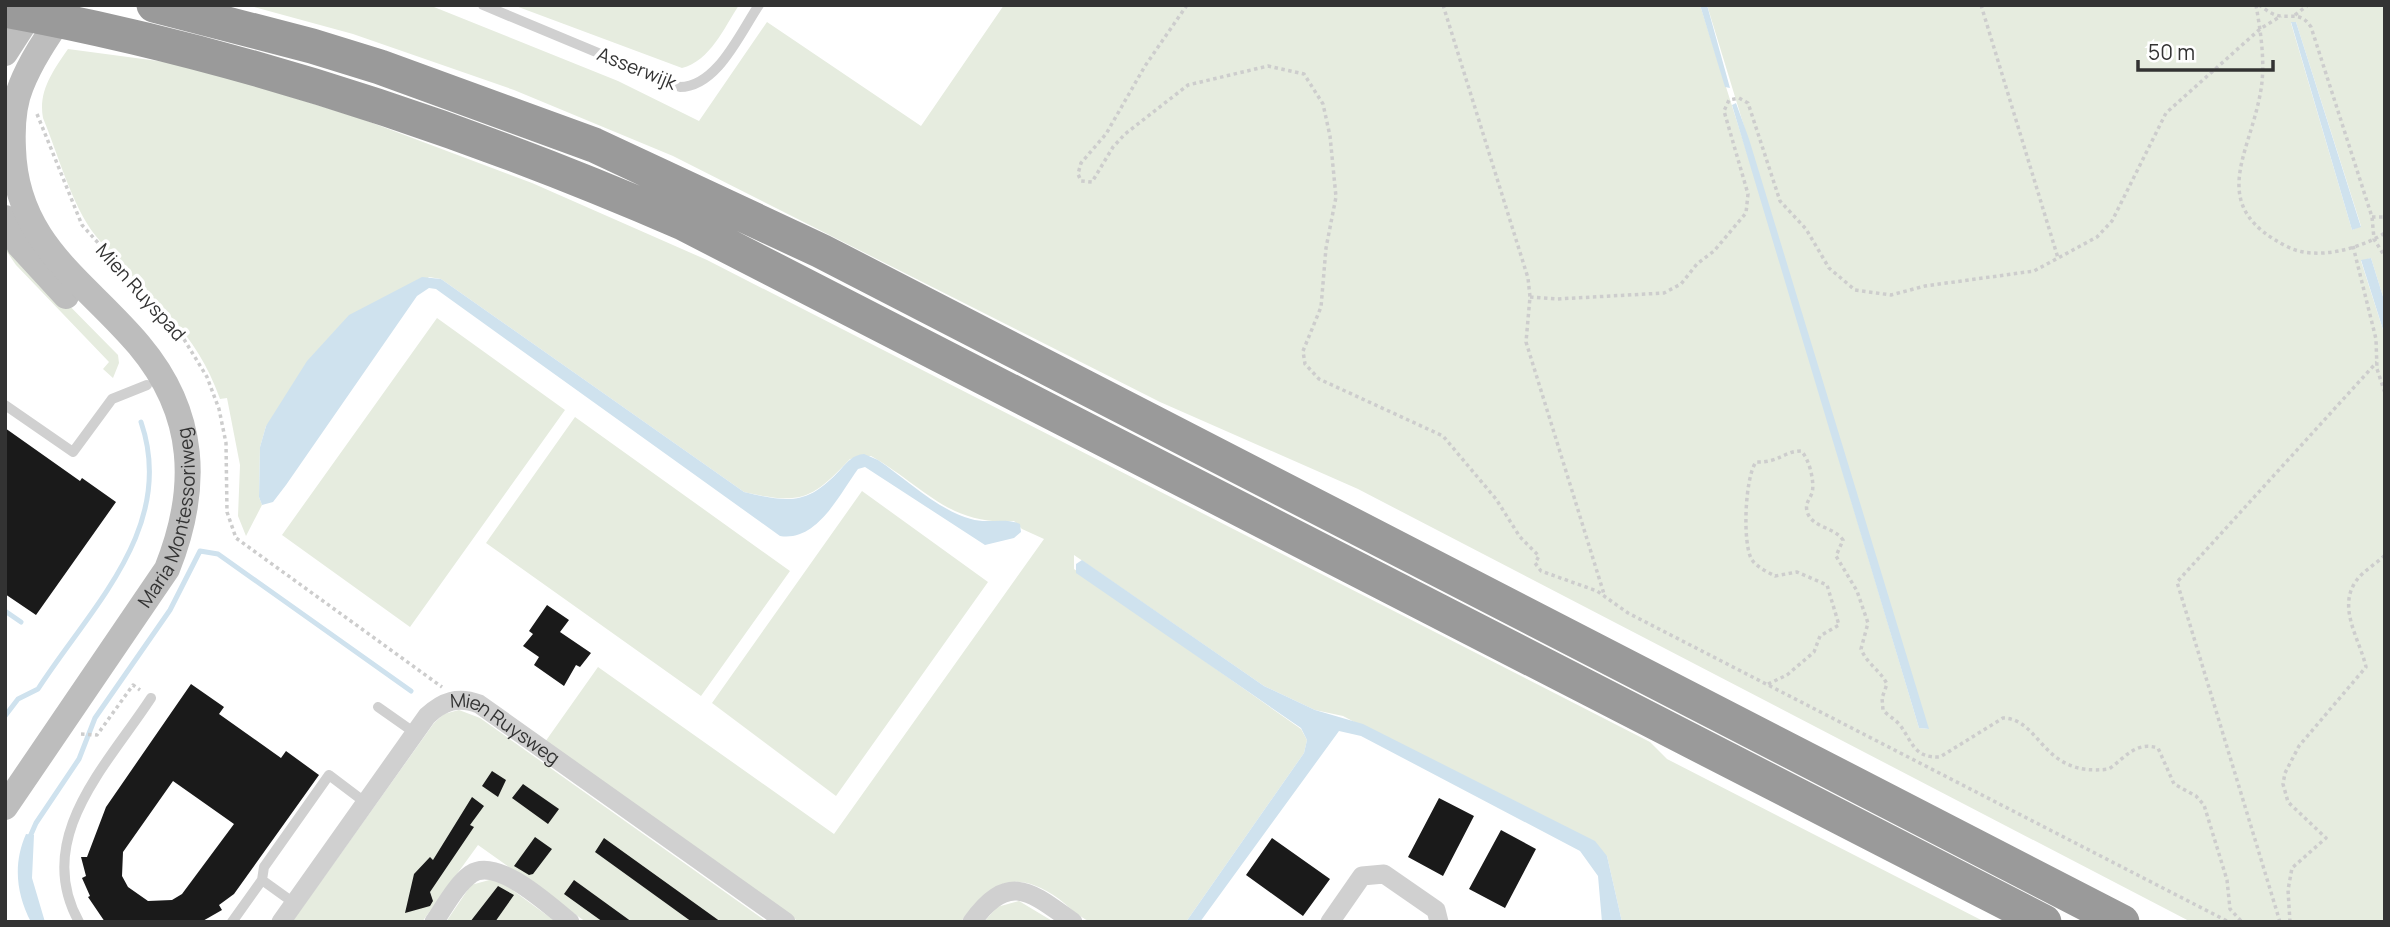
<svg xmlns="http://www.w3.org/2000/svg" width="2390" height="927" viewBox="0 0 2390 927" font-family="Manrope,sans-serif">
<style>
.green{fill:#e6ecdf;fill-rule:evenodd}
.water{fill:#cfe2ee}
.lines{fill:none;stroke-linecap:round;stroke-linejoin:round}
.stream{stroke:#cfe2ee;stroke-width:5}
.building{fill:#1a1a1a;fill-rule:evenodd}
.path{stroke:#cdcdcd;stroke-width:3.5;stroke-dasharray:3.5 3.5;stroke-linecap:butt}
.lane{stroke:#d0d0d0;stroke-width:10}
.street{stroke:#d0d0d0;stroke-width:19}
.secondary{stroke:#bdbdbd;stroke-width:26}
.highway{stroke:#9a9a9a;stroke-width:35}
.labels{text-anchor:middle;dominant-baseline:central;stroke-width:7;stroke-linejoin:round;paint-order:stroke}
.street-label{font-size:19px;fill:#333;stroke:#fff}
</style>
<rect width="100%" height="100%" fill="#fff"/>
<path class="green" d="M247,5H429L618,81L699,121L767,22L921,126L1004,5H1700L1759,191L1919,728L1928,729L1707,5H2385V303L2371,258L2361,261L2385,336V922H2191L1358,489L1160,402L673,156L514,90L353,34ZM2296,22L2361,226L2352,230L2291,23Z
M513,5H739C724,28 710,61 682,68Z
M68,49L188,65L362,119L532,183L707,260L1650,742L1667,759L1985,922H1622L1607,856L1343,716L1315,710L1264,686L1074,555V569L1301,729L1307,740L1304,753L1186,922C1168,922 1101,926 1089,921C1079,917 1068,906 1059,899C1015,868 990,881 961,922H799L545,742L598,667L834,834L1044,539L1022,529L1014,521C949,526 924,486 871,456L850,459C812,500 800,505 744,492L441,279L429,277L266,426L260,447L259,497L262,505L246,536L238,516L240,465L227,398L220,399C193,322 143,295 95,235C72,206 58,154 43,118C38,91 53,71 68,49Z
M5,228L47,283L118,355L119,363L113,378L103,369L109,362L16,265L5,249Z
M437,318L565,410L410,627L282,535Z
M575,417L790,571L701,696L486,543Z
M862,491L988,582L836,796L712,703Z
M459,710L480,718L767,922H586L478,845L422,922H292L434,723L444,714Z
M493,879L499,880L556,922H446L471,885Z
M1019,901L1054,922H984L997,907Z"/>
<path class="water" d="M1700,5H1707L1730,88L1725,87Z
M2291,22H2296L2361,227L2352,230Z
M1736,103L1749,139L1929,729L1919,728L1732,105Z
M2371,258L2385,303V336L2361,260Z
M422,277L441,279L744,492C790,503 808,505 841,469C848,461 853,455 864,454L878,460C906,479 938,510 971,519C986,524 1006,517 1020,524L1021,532L1014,538L985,545L865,467L858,469C839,495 817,542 780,536L436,289L429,288L417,296L286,485L273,502L262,505L259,497L260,447L266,426L307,361L349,315Z
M1082,560L1264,686L1315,710L1363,724L1595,841L1607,856L1622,922H1602L1598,876L1580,851L1361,736L1339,731L1200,922H1186L1304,753L1307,740L1301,728L1076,573V564Z
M26,834L34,835L32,878L45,922H31C16,894 13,863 26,834Z"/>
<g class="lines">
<path class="stream" d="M5,611L21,622
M5,716L18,699L38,689C91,607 177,527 141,422
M29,839L36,823L79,759L95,718L170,610L200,551L218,554L411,691"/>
</g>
<path class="building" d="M5,428L80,481L82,478L116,502L36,615L5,594Z
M547,605L569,620L560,632L591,653L580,667L576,665L564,686L534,665L539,657L523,646L533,634L529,631Z
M191,684L224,707L219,714L281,758L286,751L319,775L234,894L219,905L222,910L201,922H105L88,897L90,896L82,878L86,876L81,857H87L106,807ZM173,781L234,824L182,894L172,900L148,901L128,887L122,876L123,852Z
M492,771L506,780L498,797L482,786Z
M523,784L559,809L548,824L512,798Z
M472,797L484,806L470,825L474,827L430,892L433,901L430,906L405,913L414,874L430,857L433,860Z
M1439,798L1474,816L1443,876L1408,857Z
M1501,830L1536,849L1505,908L1469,889Z
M535,837L552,849L533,874L529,875L514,866Z
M604,838L721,922H692L595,852Z
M1272,838L1330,879L1303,916L1246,875Z
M574,880L632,922H603L564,894Z
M498,886L514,895L495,922H470Z"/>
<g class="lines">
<path class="path" d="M1187,5L1145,66L1106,134L1081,163L1078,174L1081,181L1092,182L1113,147L1125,134L1188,85L1268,66L1304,74L1323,104L1330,136L1336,197L1326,248L1321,307L1303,351L1305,364L1319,379L1443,436L1496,499L1520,537L1539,556L1535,563L1541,571L1597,591L1628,613L2229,922
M1443,5L1528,278L1530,297L1526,342L1604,594
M1981,5L2058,258
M2256,5C2261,34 2266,66 2260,95C2248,158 2207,207 2288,247C2316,261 2359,249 2385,233
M2259,5C2265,9 2272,15 2280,16C2294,17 2302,13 2311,27L2372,217L2374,239L2385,257
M2295,15L2308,5
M37,114L82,225L182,336L207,377L219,409L226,443L227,512L236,538L442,687
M2372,217H2385
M2353,246L2376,339L2377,369L2385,393
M1530,297L1557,299L1664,293L1681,284L1697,264L1714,251L1746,213L1748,194L1724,111L1729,100L1739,98L1748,103L1780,201L1806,229L1829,268L1855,290L1891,295L1925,286L2034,271L2097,237L2112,221L2166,113L2260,29L2281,16
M1768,684L1787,675L1814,652L1820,636L1839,625L1827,585L1797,572L1775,576C1767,572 1757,567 1752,560C1742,544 1745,477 1756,462C1779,463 1784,451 1801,451C1809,458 1815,482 1812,493C1809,501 1804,504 1808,514C1814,528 1834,527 1843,540L1836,556L1857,591L1868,623L1861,649C1867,664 1880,670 1887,684L1882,698L1883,710C1888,716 1895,719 1900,725C1913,743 1914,758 1940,757L2003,718C2042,719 2041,778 2109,769C2125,758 2135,741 2158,748L2174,784L2196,796L2204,805L2227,880L2230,909L2242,922
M81,734L97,735L133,685L140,690
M2280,922L2177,582L2377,362
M2290,922L2288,890L2292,868L2326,838L2288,802L2283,784L2285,773L2299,746L2366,667C2360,640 2337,608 2356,581C2363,571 2376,564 2385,555"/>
<path class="lane" d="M483,5L680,87C717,87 740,33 759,5
M5,405L73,452L112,399L147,385
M378,707L415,733
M262,880L264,867L329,775L366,803
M79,922C32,838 108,764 151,698
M232,922L262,880L294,903"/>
<g class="street">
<path id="s1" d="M281,922L427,716C443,701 458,696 479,704L786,922"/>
<path d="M434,922C445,906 456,885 471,874C497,856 550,906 570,922"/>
<path d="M972,922C1009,870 1032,893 1073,922"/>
<path d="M1330,922L1362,876L1384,874L1436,910L1439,922"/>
</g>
<g class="secondary">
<path d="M5,53L36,5"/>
<path d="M5,218L20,246L66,296"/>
<path id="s2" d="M5,807L167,569C199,489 197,414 139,345C84,280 16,244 13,149C12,129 13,105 21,86C32,58 50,33 67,8"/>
</g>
<path class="highway" d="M154,5L312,46L380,67L594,145L821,251L2122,922
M5,10C240,53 464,128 683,223L2044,922"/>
</g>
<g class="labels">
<g class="street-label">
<text transform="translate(637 68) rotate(22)">Asserwijk</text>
<text transform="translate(141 292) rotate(48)">Mien Ruyspad</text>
<text stroke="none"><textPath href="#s2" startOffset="338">Maria Montessoriweg</textPath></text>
<text stroke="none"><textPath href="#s1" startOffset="343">Mien Ruysweg</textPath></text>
</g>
</g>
<rect width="2390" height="927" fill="none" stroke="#333333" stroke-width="14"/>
<path d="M2138 60v10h135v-10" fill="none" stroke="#333333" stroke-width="3.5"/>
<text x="2148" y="60" font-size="21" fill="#333333" stroke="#ffffff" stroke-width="5" paint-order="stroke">50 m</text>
</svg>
